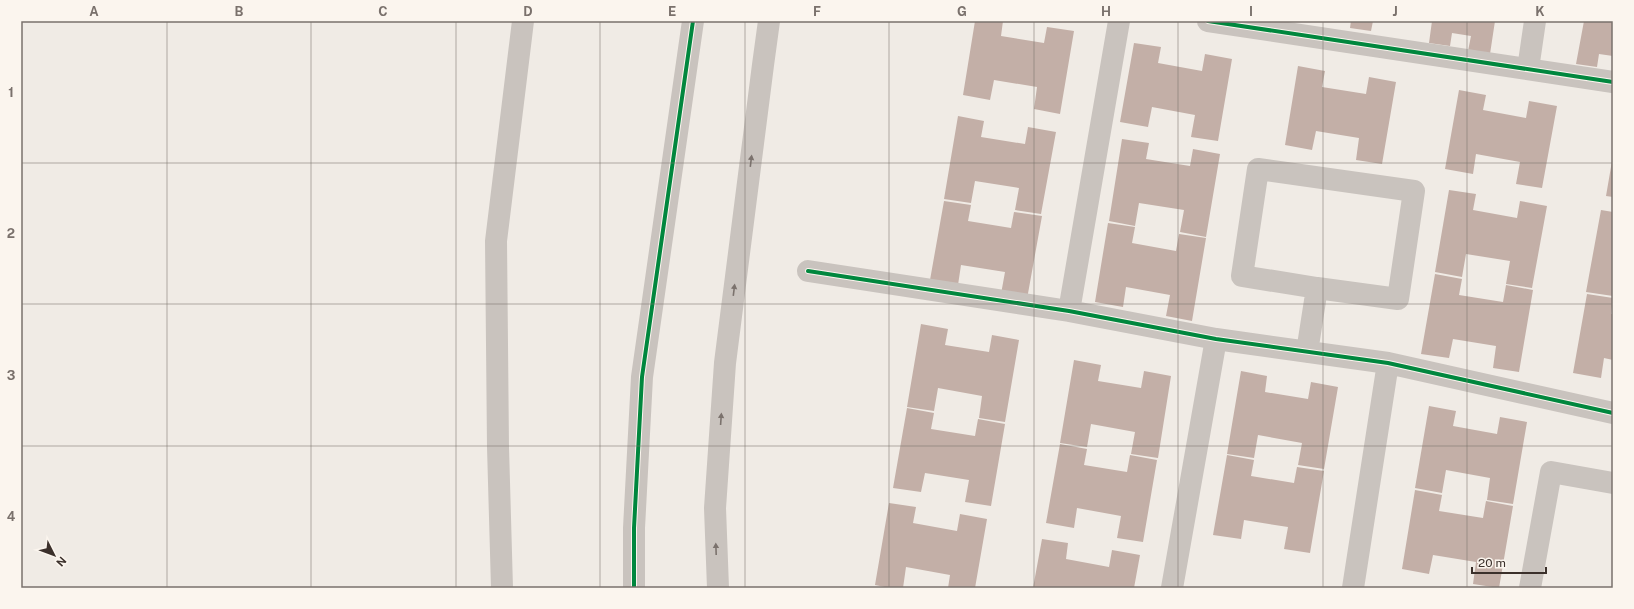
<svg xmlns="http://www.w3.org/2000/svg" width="1634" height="609" viewBox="0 0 1634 609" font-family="'Public Sans',sans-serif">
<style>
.building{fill:#c3afa7}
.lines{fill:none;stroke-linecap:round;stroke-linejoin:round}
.minor{stroke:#c9c3be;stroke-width:22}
.cycleway-casing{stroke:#fbf5ee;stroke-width:6}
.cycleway{stroke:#00873e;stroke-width:4}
.oneway{fill:#7b726d}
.grid{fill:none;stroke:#7a716c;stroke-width:1;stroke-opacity:0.55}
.neatline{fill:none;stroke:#7a716c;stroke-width:1.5}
.grid-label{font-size:13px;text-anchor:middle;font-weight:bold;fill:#7a716c}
</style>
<rect width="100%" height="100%" fill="#f0ebe5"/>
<path class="building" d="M975,21H1003L1001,36L1044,43L1047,27L1074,31L1060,114L1034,109L1037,87L994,80L990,100L963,95Z
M1351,21H1373L1371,31L1350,28Z
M1432,21H1495L1490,54L1468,51L1471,36L1452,33L1450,46L1429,43Z
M1584,21H1613V56L1599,54L1597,67L1576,64Z
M1134,43L1161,47L1158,63L1202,71L1205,54L1232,59L1218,141L1191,137L1195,115L1152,107L1148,127L1120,122Z
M1298,66L1325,71L1322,87L1366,94L1369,77L1396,82L1382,164L1356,160L1359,138L1316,131L1312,150L1285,145Z
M1459,90L1486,95L1483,110L1526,118L1529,101L1557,106L1542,188L1516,184L1520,162L1476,154L1473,174L1445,169Z
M958,116L984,121L981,137L1025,144L1028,127L1056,132L1041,214L1015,210L1019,188L975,181L971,203L944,199Z
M1122,139L1149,143L1146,159L1190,166L1193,149L1220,154L1206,237L1180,232L1184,210L1139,203L1135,226L1109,221Z
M1612,161H1613V197L1606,196Z
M1449,190L1476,194L1473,210L1517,218L1520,201L1547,206L1532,288L1506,284L1510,261L1466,254L1462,277L1435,272Z
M944,201L971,205L968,221L1011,228L1014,212L1042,216L1027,299L1001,294L1005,272L961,265L958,285L930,280Z
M1601,210L1613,212V296L1586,292Z
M1108,223L1135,227L1132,243L1176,251L1179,234L1206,238L1192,321L1166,316L1170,295L1126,287L1123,307L1095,302Z
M1435,274L1462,279L1459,295L1503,302L1506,285L1533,290L1519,372L1493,368L1496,346L1453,339L1449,358L1421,354Z
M1587,294L1613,298L1611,314H1613V360L1604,358L1601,378L1573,373Z
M921,324L948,329L945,345L989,352L992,335L1019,340L1005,422L979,418L982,396L938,388L934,411L907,407Z
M1074,360L1101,365L1098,381L1141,388L1144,371L1171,376L1158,458L1131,454L1135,432L1091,424L1087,447L1060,443Z
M1241,371L1267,376L1265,392L1308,399L1311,382L1338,387L1324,469L1298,465L1302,443L1258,435L1254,458L1227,454Z
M1429,406L1456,411L1453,426L1497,434L1500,417L1527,422L1513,504L1487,500L1490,478L1446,470L1442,493L1415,488Z
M907,408L934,413L931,429L975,436L978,419L1005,424L991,506L965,502L969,480L925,473L921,492L893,488Z
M1060,444L1087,449L1084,465L1127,472L1130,455L1157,460L1143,542L1117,538L1121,516L1077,508L1074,528L1046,523Z
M1227,455L1254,460L1251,476L1294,483L1297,467L1324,471L1310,553L1284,549L1288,527L1244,520L1241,539L1213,535Z
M1415,490L1442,495L1439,511L1483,518L1486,501L1513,506L1499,588L1473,584L1476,562L1433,555L1429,574L1402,569Z
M889,503L916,507L913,523L957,531L960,514L987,519L975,588H948L950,575L906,567L903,588H890L875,585Z
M1042,539L1068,543L1066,559L1109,567L1112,550L1140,555L1134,588H1033Z"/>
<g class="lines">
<path class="minor" d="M1208,21L1613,82
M1528,69L1535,21
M808,271L1069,311L1216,339L1388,363L1613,413
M1069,311L1119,21
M1307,352L1317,288L1398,299L1414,191L1258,169L1242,276L1317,288
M502,588L498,447L496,241L523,21
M634,588V528L642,377L693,21
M718,588L715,508L725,363L763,65L769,21
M1172,588L1216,339
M1353,588L1388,363
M1530,588L1551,472L1613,483"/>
<defs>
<path id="cycleway" d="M1208,21L1613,82
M808,271L1069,311L1216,339L1388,363L1613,413
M634,588V528L642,377L693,21"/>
</defs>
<use href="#cycleway" class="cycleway-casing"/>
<use href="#cycleway" class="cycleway"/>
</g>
<defs><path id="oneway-solid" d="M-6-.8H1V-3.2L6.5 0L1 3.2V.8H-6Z"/></defs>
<g class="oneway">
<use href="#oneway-solid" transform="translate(751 161) rotate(-83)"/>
<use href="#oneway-solid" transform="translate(734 290) rotate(-83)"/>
<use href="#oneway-solid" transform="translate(721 419) rotate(-86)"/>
<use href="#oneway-solid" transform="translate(716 549) rotate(-92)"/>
</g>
<path class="grid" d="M167,21V588M311,21V588M456,21V588M600,21V588M745,21V588M889,21V588M1034,21V588M1178,21V588M1323,21V588M1467,21V588M21,163H1613M21,304H1613M21,446H1613"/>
<rect width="1634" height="609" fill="none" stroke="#fbf5ee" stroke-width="44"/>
<g transform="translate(54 555) rotate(132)" stroke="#fbf5ee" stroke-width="3" paint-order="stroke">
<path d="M0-3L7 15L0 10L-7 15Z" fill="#3b302b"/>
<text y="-6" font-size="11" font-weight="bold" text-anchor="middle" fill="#3b302b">N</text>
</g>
<path d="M1472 567v6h74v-6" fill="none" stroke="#3b302b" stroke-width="2"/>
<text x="1478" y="567" font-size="12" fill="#3b302b" stroke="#fbf5ee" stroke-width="3" paint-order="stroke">20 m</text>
<rect x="22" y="22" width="1590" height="565" class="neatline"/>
<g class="grid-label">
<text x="94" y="16">A</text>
<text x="239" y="16">B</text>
<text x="383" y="16">C</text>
<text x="528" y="16">D</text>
<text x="672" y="16">E</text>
<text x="817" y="16">F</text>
<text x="962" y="16">G</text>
<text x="1106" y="16">H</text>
<text x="1251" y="16">I</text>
<text x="1395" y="16">J</text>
<text x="1540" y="16">K</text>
<text x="11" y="97">1</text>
<text x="11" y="238">2</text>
<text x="11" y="380">3</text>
<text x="11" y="521">4</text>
</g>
</svg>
